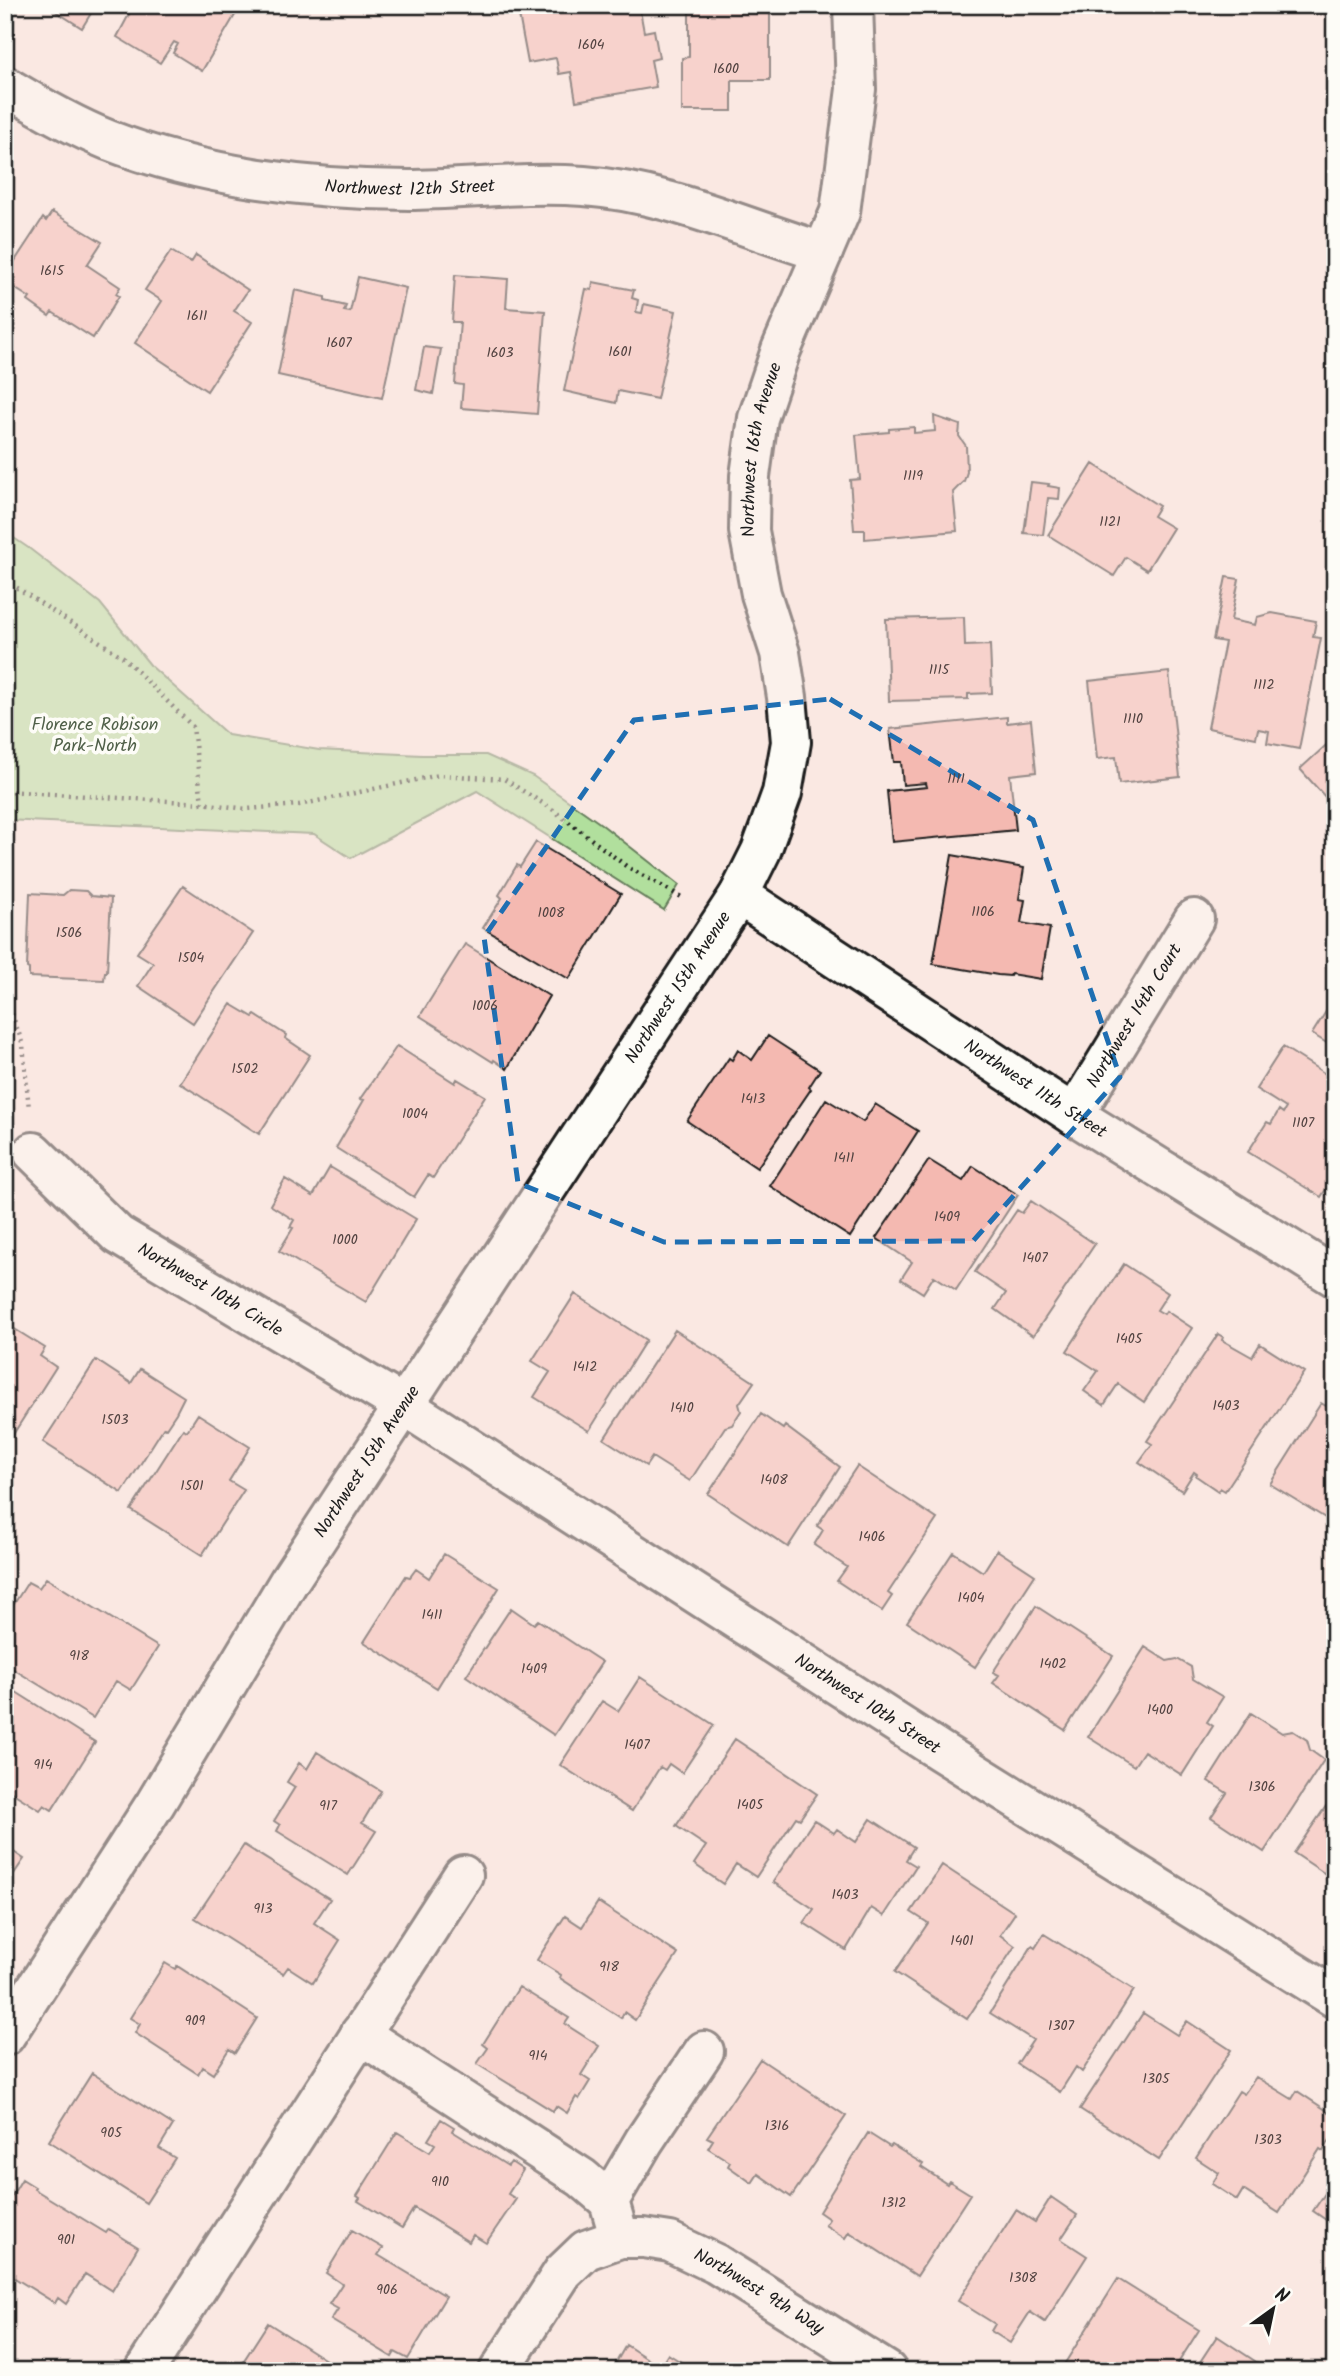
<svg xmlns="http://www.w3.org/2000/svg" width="1340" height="2376" viewBox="0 0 1340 2376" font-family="Kalam,sans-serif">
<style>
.green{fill:#b1df9d;stroke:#667e5c;stroke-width:2}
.building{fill:#f4b9b1;stroke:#1c1c1c;stroke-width:2}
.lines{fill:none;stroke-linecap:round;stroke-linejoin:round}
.minor-casing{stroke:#1c1c1c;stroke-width:44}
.path{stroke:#1c1c1c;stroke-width:4.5;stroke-dasharray:2 5;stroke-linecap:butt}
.minor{stroke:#fdfcf7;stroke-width:38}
.marked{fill:none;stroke:#1f6fb2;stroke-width:5;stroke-dasharray:14 9;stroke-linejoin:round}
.labels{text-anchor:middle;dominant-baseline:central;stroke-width:7;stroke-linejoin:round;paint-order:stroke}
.number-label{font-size:14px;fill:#524341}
.street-label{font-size:18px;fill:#1c1c1c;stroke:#fdfcf7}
.park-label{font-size:18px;fill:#506049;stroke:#fdfcf7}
</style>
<rect width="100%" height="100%" fill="#fae8e2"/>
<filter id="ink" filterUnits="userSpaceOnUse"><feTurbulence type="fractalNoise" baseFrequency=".0143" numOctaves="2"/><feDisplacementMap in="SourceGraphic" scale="14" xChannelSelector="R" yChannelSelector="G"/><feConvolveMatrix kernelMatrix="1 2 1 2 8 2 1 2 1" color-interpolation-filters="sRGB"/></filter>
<g filter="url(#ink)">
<path class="green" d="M5,532L30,549L100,603L151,666L228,735L319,750L422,755H486L533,776L601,824L679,885L664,910L477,791L351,858L314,834L5,820Z"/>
<path class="building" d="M46,5H96L82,28Z
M134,5H241L202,71L173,53L178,44L174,42L160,63L117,37Z
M570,5H639L644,32L654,30L659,58L651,60L656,87L576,101L571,72L559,74L556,58L528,63L519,15Z
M689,5H770V80H732V111H682V58L689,57Z
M52,212L102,242L87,265L120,287L116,294L119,296L93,338L52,312L49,316L28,301L30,298L5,282V276L43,218L46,221Z
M171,251L191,263L196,255L248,290L234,311L252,322L207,391L135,343L162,301L145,290Z
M455,275L508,279L506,308L545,311L537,414L461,408L463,385L455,384L460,322H452Z
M358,277L406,288L382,398L278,375L295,290L325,297V301L346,306L344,311L350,312Z
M593,282L634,290L632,298L638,300L636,312L642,313L644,304L676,311L657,399L618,391L616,403L564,391L586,289L592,290Z
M424,347L441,349L433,394L416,390Z
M934,416L960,425L959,436L966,446L967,472L964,481L953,492L957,531L865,539V530H854L850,480L860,479L856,435L889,432V429L914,427V433L935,431Z
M1093,464L1159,506L1153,516L1173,528L1147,570L1126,557L1114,576L1048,535Z
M1031,482L1049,484L1048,486L1060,488L1059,499L1048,498L1043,535L1024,533Z
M1226,577L1239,579L1231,620L1255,625L1257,617L1272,613L1316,621L1313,637L1321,638L1299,749L1267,743L1269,731L1258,729L1256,738L1208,728L1225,642L1213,640Z
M964,617L965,646L990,645L992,693L968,694V699L889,701L886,619Z
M1169,672L1180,777L1119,784L1116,757L1097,759L1089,681Z
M1007,717V723L1031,720L1036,772L1010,775L1016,830L892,842L887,791L927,787L926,783L903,785L901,762H894L890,729Z
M1335,737V808L1300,769Z
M536,842L621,894L569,979L483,928L502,898L499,895L517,865L520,867Z
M952,855L1024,868L1019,899L1025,900L1021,923L1050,928L1041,979L1011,974L1010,976L998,975L933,964Z
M183,886L253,933L193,1023L138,986L153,963L137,953Z
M69,890L86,891L91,896L111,898L107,972H105L104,980L29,977V969L27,968L30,893L63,895Z
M465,944L549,996L507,1069L494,1060L493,1062L420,1016Z
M1335,997V1048L1312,1034Z
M231,1004L253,1017L255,1015L286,1035L285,1038L310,1055L259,1134L180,1083Z
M768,1036L820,1070L809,1087L811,1089L757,1168L687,1121L729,1058L732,1060L738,1050L752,1060Z
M397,1046L455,1083L457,1079L485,1096L433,1178L428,1175L414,1197L336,1148L364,1100L360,1099Z
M1283,1047L1332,1078L1335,1074V1175L1321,1197L1248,1152L1267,1122L1271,1124L1279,1110L1283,1113L1286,1108L1256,1089Z
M826,1099L863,1122L875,1104L918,1131L850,1237L770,1186Z
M929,1160L963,1181L973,1166L1018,1195L956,1290L934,1276L923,1293L901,1279L912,1262L876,1238Z
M330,1167L416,1219L366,1302L279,1251L293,1228L290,1227L294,1220L270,1205L285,1179L313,1196Z
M1031,1201L1095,1244L1033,1336L995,1309L1006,1293L975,1272L1017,1210L1022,1213Z
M1124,1264L1168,1293L1157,1310L1164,1314L1166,1311L1192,1328L1144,1402L1118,1384L1104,1405L1084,1391L1098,1371L1067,1351Z
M575,1294L646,1340L589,1431L534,1397L550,1372L532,1361Z
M5,1323L45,1348L40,1356L56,1367L5,1447Z
M675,1330L754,1382L739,1404L741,1411L732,1425L725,1427L690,1481L652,1457L646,1466L604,1439Z
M1218,1334L1223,1337L1222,1340L1252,1357L1260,1344L1304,1372L1225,1491L1220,1488L1218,1491L1196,1476L1197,1474L1194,1472L1182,1491L1139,1462L1152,1444L1147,1441Z
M96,1360L131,1383L140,1369L184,1397L176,1413L166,1428L164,1427L122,1493L43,1442Z
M1335,1391V1524L1270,1484L1321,1403L1326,1406Z
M198,1414L250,1447L229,1481L244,1490L202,1555L131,1510L183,1429L187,1431Z
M761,1414L783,1429L785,1426L840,1467L788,1547L708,1494Z
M857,1466L937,1519L888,1593L892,1596L882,1611L837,1581L847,1567L814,1545L823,1530L817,1526Z
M997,1550L1035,1575L975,1667L907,1622L953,1552L983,1572Z
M444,1554L499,1588L437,1688L364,1642L406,1576L410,1577L416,1569L429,1578Z
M46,1578L158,1647L131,1690L116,1681L93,1718L5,1664V1618L28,1582L39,1588Z
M1036,1606L1113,1656L1065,1730L993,1683L999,1675L993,1672Z
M511,1608L534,1624L538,1620L602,1662L554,1735L466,1676Z
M1145,1647L1167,1661L1177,1659L1191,1667L1193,1679L1223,1697L1207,1722L1213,1726L1182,1775L1144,1751L1134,1766L1088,1737Z
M640,1677L714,1725L682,1773L669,1764L665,1770L660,1767L632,1811L560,1765L602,1701L618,1711Z
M5,1685L95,1742L52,1810L44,1805L40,1810L5,1788Z
M1251,1713L1282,1733L1293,1731L1307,1740L1310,1750L1324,1760L1264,1852L1211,1817L1227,1793L1208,1781Z
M735,1739L817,1794L800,1819L796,1817L756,1877L736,1864L723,1884L694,1864L706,1846L676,1826Z
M317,1752L381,1791L362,1823L376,1831L348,1875L277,1831L280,1825L274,1821L295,1787L287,1782L299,1763L307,1769Z
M1335,1793V1896L1326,1890L1331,1882L1328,1880L1330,1877L1294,1853Z
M871,1819L914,1847L906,1860L916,1866L884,1916L871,1908L846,1950L804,1923L814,1909L773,1882L814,1820L834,1833L837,1829L856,1842Z
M244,1845L330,1899L314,1923L340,1940L313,1983L288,1967L283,1974L195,1918Z
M5,1846L24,1859L5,1887Z
M942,1865L1015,1913L1000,1935L1015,1946L967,2019L895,1972L928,1923L911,1912Z
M598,1902L678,1954L635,2020L624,2012L621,2018L560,1978L561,1975L537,1960L565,1916L582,1927Z
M1044,1934L1134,1990L1082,2072L1076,2067L1060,2092L1017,2064L1033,2040L990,2013L1032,1946L1035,1948Z
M165,1963L175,1969L177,1966L257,2018L235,2053L229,2049L213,2074L202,2067L198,2074L135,2033L140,2024L130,2018Z
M519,1987L569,2018L565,2024L599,2046L581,2075L590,2081L579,2099L576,2097L567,2113L556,2106L553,2111L477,2064L488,2048L483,2044Z
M1143,2013L1177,2035L1187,2021L1231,2050L1159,2160L1080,2109Z
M760,2059L846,2116L791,2197L758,2174L752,2183L728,2166L730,2162L708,2148L713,2140L707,2137Z
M92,2073L173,2125L159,2148L175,2158L146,2203L49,2141Z
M1256,2077L1292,2099L1297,2091L1335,2116V2132L1323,2151L1320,2149L1279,2213L1243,2190L1237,2200L1212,2184L1219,2173L1196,2158L1239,2091L1244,2094Z
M441,2119L454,2127L452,2131L508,2166L511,2162L523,2170L508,2194L516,2199L486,2243L473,2235L469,2242L414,2208L402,2228L358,2201L360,2198L357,2196L397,2132L430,2152L435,2144L428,2140Z
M868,2133L890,2147L892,2145L923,2164L921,2167L947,2184L949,2181L970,2194L917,2276L849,2232L845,2238L825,2225L829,2219L819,2212Z
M22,2179L35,2187L34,2189L106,2233L109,2229L138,2247L112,2291L85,2274L66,2304L58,2298L55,2303L5,2272V2207Z
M1335,2179V2226L1313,2211Z
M1051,2197L1077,2215L1061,2239L1087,2256L1045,2322L1030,2312L1010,2343L991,2331L995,2324L958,2301L1016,2210L1035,2222Z
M352,2230L383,2248L378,2255L446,2296L408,2359L395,2352L392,2357L331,2320L338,2309L329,2304L342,2284L326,2273Z
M1118,2279L1199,2330L1173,2371H1060Z
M268,2323L343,2371H244L239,2368Z
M1217,2336L1270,2371H1194Z
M626,2345L660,2367L668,2354L696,2371H619L614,2366Z"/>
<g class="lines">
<defs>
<g id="minor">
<path id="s1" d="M5,86C38,106 73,126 108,140C200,176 311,190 409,190C468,189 526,182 584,186C668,192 743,228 823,252"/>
<path id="s2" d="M739,895L1074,1115L1335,1277"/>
<path id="s3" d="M1074,1115L1194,919"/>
<path id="s4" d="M33,1152L118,1235L403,1405L940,1751L1335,1998"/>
<path d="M360,2034L582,2178L609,2201"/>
<path id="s5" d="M5,2036L155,1804L289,1581L739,895L761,851L782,793L791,742L787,697L780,653L761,594L749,531L750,476L758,418L781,350L840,212L856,89L853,5"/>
<path d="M616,2226L609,2201L644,2141L704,2051"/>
<path d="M144,2371L463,1875"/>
<path id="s6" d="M499,2371L563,2272L586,2250L620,2238H644L670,2242L716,2264L887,2371"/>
</g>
</defs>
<use href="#minor" class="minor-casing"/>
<path class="path" d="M5,580L123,657L193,727L202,803
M5,791L202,803L247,809L299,805L439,775L504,779L552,809L626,866L685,899
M5,994L23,1045L29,1109"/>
<use href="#minor" class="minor"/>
</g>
</g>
<path d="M0 0H1340V2376H0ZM830,699L1033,820L1120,1077L973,1241L664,1242L518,1183L484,937L634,720Z" fill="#fae8e2" fill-opacity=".55" fill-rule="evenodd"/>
<path class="marked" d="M830,699L1033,820L1120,1077L973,1241L664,1242L518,1183L484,937L634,720Z"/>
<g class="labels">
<g class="number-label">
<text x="591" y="45">1604</text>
<text x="726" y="69">1600</text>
<text x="52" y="271">1615</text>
<text x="197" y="316">1611</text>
<text x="339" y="343">1607</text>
<text x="620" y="352">1601</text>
<text x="500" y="353">1603</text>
<text x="913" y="476">1119</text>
<text x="1110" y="522">1121</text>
<text x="939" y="670">1115</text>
<text x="1264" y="685">1112</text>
<text x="1133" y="719">1110</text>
<text x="956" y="779">1111</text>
<text x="983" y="912">1106</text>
<text x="551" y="913">1008</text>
<text x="69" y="933">1506</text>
<text x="191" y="958">1504</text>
<text x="485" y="1006">1006</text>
<text x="245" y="1069">1502</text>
<text x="753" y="1099">1413</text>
<text x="415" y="1114">1004</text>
<text x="1303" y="1123">1107</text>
<text x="844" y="1158">1411</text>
<text x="947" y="1217">1409</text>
<text x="345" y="1240">1000</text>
<text x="1035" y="1258">1407</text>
<text x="1129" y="1339">1405</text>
<text x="585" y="1367">1412</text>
<text x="1226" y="1406">1403</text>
<text x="682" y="1408">1410</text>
<text x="115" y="1420">1503</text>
<text x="774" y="1480">1408</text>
<text x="192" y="1486">1501</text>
<text x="872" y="1537">1406</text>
<text x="971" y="1598">1404</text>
<text x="432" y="1615">1411</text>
<text x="79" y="1656">918</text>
<text x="1053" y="1664">1402</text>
<text x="534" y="1669">1409</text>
<text x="1160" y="1710">1400</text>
<text x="637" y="1745">1407</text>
<text x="43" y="1765">914</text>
<text x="1262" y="1787">1306</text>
<text x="750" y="1805">1405</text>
<text x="328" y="1806">917</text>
<text x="845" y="1895">1403</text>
<text x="263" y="1909">913</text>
<text x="962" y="1941">1401</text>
<text x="609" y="1967">918</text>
<text x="195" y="2021">909</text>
<text x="1061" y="2026">1307</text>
<text x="538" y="2056">914</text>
<text x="1156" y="2079">1305</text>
<text x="777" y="2126">1316</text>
<text x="111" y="2133">905</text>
<text x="1268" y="2140">1303</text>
<text x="440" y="2182">910</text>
<text x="894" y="2203">1312</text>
<text x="66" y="2240">901</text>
<text x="1023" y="2278">1308</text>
<text x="387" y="2290">906</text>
</g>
<g class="street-label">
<text stroke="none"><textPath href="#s1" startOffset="424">Northwest 12th Street</textPath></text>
<text stroke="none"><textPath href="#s5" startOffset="1818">Northwest 16th Avenue</textPath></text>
<text stroke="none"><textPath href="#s5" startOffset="1246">Northwest 15th Avenue</textPath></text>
<text stroke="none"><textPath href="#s3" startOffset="116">Northwest 14th Court</textPath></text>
<text stroke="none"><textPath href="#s2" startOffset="354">Northwest 11th Street</textPath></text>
<text stroke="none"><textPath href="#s4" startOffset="226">Northwest 10th Circle</textPath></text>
<text stroke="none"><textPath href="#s5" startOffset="679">Northwest 15th Avenue</textPath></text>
<text stroke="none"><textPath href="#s4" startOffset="1003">Northwest 10th Street</textPath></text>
<text stroke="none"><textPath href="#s6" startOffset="338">Northwest 9th Way</textPath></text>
</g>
<g class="park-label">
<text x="95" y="725">Florence Robison<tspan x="95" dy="21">Park-North</tspan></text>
</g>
</g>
<rect width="1340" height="2376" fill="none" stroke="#fdfcf7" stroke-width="28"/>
<rect x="14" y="14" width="1312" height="2348" fill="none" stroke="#1c1c1c" stroke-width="2.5" filter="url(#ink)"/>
<g transform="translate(1273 2309) rotate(33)" stroke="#fdfcf7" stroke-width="5" paint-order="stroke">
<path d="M0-5L12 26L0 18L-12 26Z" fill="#1c1c1c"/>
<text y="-10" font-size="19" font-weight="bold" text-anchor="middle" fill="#1c1c1c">N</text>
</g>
</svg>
